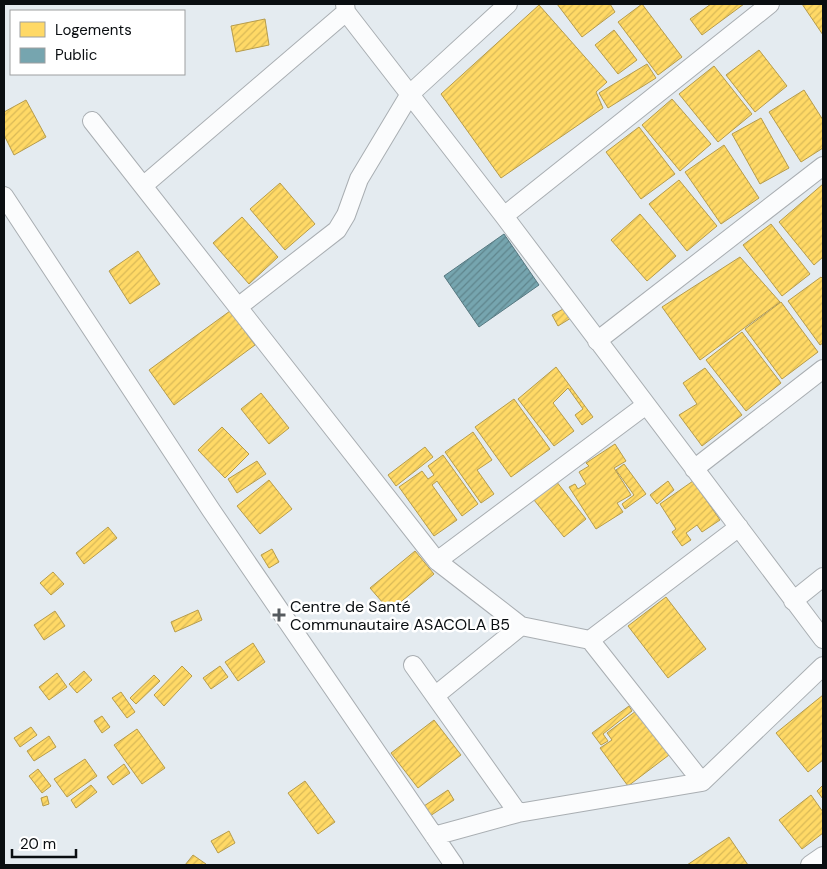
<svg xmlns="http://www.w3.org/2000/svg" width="827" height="869" viewBox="0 0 827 869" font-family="'DM Sans',sans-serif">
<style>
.homes{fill:url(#homes-hatch);stroke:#b69c4c}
.public{fill:url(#public-hatch);stroke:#567880}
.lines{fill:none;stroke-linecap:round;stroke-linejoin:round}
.street-casing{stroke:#a9aeb2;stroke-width:20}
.street{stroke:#fbfcfd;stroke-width:18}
.poi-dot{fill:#565b5f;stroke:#fff;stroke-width:2}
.labels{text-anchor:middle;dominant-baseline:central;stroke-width:5;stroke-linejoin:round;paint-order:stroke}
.poi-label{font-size:16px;fill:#0a0e11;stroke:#fff;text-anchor:start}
</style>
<defs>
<pattern id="homes-hatch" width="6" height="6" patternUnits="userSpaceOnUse" patternTransform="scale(1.25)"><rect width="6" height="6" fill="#ffd966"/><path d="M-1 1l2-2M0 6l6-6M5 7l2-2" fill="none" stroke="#d9b957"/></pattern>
<pattern id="public-hatch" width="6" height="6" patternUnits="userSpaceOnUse" patternTransform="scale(1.25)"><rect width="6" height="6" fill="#76a5af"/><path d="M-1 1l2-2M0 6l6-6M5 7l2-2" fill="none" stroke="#5f858d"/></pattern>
</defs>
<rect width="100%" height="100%" fill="#e4ebf0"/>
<path class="homes" d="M557,4H610L615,12L582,37Z
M642,4L682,57L658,75L618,22Z
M711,4H744L702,35L690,19Z
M802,4H823V35Z
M539,5L607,82L596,92L603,108L501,178L441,94Z
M265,19L269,45L236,52L231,26Z
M614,30L637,60L618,74L595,45Z
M759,50L787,86L755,112L726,75Z
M647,64L656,78L608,108L599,93Z
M714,66L752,114L718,142L679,94Z
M804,90L823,120V148L801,162L769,112Z
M672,99L711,144L680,171L642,125Z
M26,100L46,137L14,155L4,135V112Z
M761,118L789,168L760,184L732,134Z
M639,127L675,174L641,199L606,152Z
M724,145L759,198L721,224L685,172Z
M679,180L717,226L687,251L649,204Z
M280,183L315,224L285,250L250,209Z
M823,184V257L814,265L779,222Z
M640,214L676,256L647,281L611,240Z
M242,217L278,257L249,284L213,243Z
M771,224L810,274L782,296L743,245Z
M138,251L160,284L130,304L109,271Z
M740,257L780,302L700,360L662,307Z
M821,277L823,279V343L820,345L788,301Z
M781,302L818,352L782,379L745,329Z
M565,308L571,318L558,326L552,315Z
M230,311L255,345L174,405L149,370Z
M742,332L781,383L746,411L706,360Z
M556,367L593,417L582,425L575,415L583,409L568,388L553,403L574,431L554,446L518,399Z
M705,368L742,415L702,446L679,415L697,404L683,383Z
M261,393L289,428L269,444L241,409Z
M514,399L550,449L511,477L475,427Z
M222,427L249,454L225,478L198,450Z
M473,432L492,460L477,470L494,494L481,503L445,452Z
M615,444L626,461L614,468L631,495L617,503L623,512L596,529L569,487L575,484L578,489L586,484L579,472L589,466L586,463Z
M425,447L433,457L396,486L388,475Z
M443,455L478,504L462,516L437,481L432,485L457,520L434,536L399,487L422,471L428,479L434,475L428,466Z
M257,461L266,474L237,493L228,479Z
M624,464L646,494L625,509L622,504L634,495L616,470Z
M269,480L292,509L260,534L237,506Z
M556,481L586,519L564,537L534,500Z
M668,481L674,490L657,504L650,495Z
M693,481L720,520L702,532L697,525L686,533L691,540L682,546L672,532L676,529L660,504Z
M108,527L117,538L84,564L76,553Z
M272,549L279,562L269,568L261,555Z
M415,551L434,574L390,611L370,588Z
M53,572L64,584L51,595L40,583Z
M666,597L706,649L668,678L628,626Z
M198,610L202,620L175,632L171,622Z
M55,611L65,626L44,640L34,625Z
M253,643L265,662L238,681L225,662Z
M182,666L192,676L164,706L154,695Z
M220,666L228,677L211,689L203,678Z
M84,671L92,680L77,693L69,684Z
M57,673L67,687L49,700L39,687Z
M154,675L160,681L136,704L130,698Z
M121,692L135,712L127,718L112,698Z
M823,695V760L808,772L776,733Z
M629,706L632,711L603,734L608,741L601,745L592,733Z
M636,711L669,755L628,786L600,748L612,740L607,733Z
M102,716L110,727L102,733L94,721Z
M434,720L461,755L418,788L391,753Z
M31,727L37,735L20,747L14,738Z
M137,729L165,768L142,784L114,745Z
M49,736L56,747L34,761L27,751Z
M85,759L97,776L67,797L54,779Z
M124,764L130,773L113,785L107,777Z
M38,769L51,786L42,793L29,776Z
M305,781L335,822L318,834L288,793Z
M91,785L97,792L76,808L71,800Z
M823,785V799L817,791Z
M448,790L454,800L427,818L421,808Z
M811,795L823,812V833L802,849L779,820Z
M47,796L49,804L43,806L41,798Z
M229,831L235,843L218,853L211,841Z
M729,837L748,865H687Z
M193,855L206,864L205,865H185Z"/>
<path class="public" d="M504,234L539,285L479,327L444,276Z"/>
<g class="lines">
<defs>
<path id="street" d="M345,4L346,12L504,216L823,639
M92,121L437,561L521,626
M143,186L346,12
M4,196L211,510L454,865
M504,216L770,4
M238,307L337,230L346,215L359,179L410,94L508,4
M597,341L823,166
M694,469L823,369
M437,561L646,405
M793,601L823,577
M590,640L739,527
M413,665L518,813
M436,695L521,626L590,640L702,782
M434,836L518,813L702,782L823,666
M810,865L823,856"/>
</defs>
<use href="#street" class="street-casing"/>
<use href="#street" class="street"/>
</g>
<path class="poi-dot" d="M276.5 607.5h5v5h5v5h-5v5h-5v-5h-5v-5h5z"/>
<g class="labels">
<g class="poi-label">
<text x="290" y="606">Centre de Santé<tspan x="290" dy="18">Communautaire ASACOLA B5</tspan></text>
</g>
</g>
<rect width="827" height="869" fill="none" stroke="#0a0e11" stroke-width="10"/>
<rect x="10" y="10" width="175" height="65" fill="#ffffff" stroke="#9d9fa0"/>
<rect x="20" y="22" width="25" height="15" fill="#ffd966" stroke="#9d9fa0"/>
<text x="55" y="35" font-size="15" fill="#0a0e11">Logements</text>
<rect x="20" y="48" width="25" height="15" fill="#76a5af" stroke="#9d9fa0"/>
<text x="55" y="60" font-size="15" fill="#0a0e11">Public</text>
<path d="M12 849v8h64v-8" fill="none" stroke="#0a0e11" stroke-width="2.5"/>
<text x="20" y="849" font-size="15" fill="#0a0e11" stroke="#ffffff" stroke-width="4" paint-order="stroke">20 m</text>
</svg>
